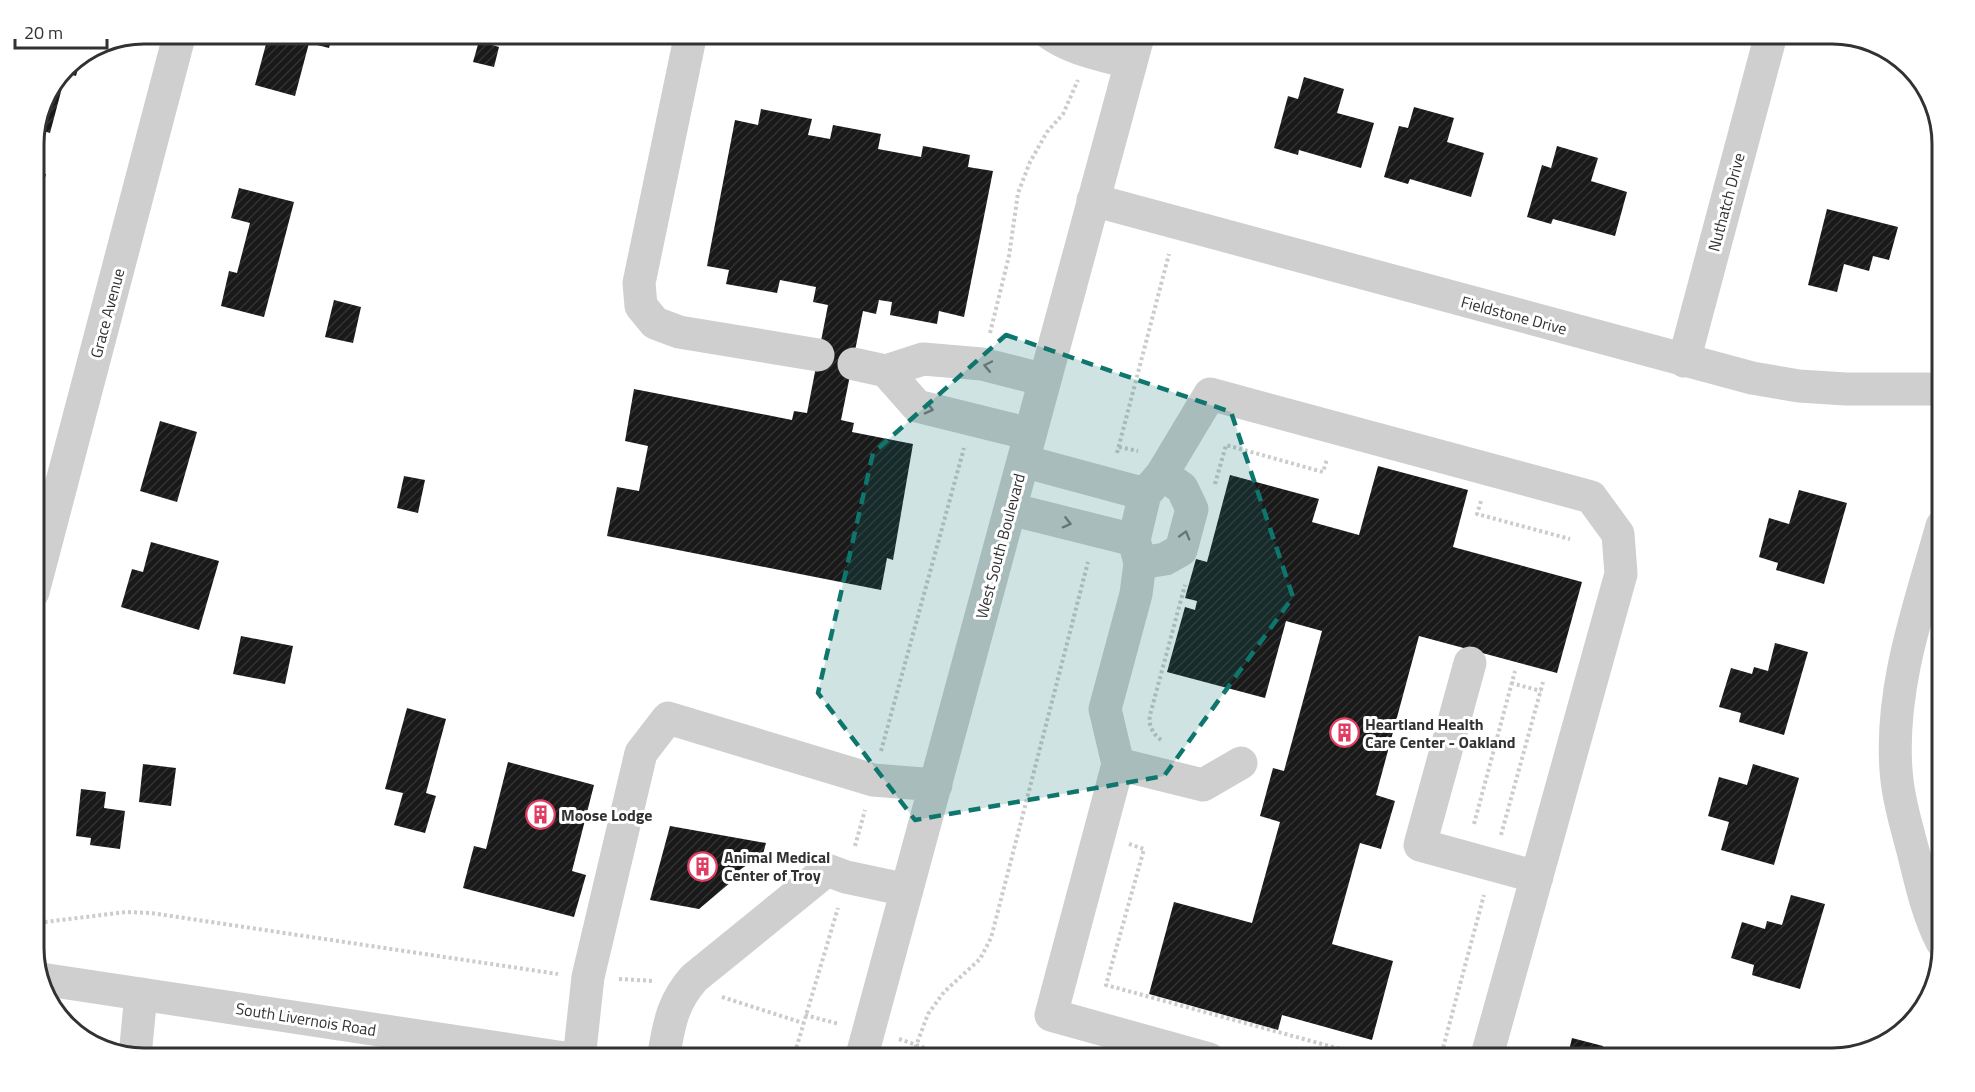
<svg xmlns="http://www.w3.org/2000/svg" width="1975" height="1092" viewBox="0 0 1975 1092" font-family="'Titillium Web',sans-serif">
<style>
.building{fill:url(#building-hatch)}
.lines{fill:none;stroke-linecap:round;stroke-linejoin:round}
.path{stroke:#ccc;stroke-width:4;stroke-dasharray:3 3;stroke-linecap:butt}
.minor{stroke:#cfcfcf;stroke-width:33}
.oneway{stroke:#797979}
.marked{fill:#0f766e;fill-opacity:0.2;stroke:#0f766e;stroke-width:4.5;stroke-dasharray:12 8;stroke-linejoin:round}
.labels{text-anchor:middle;dominant-baseline:central;stroke-width:6;stroke-linejoin:round;paint-order:stroke}
.street-label{font-size:16px;fill:#323232;stroke:#fff}
.poi-label{font-size:16px;font-weight:bold;fill:#323232;stroke:#fff;text-anchor:start}
.rim{fill:none;stroke:#323232;stroke-width:3}
</style>
<defs>
<pattern id="building-hatch" width="6" height="6" patternUnits="userSpaceOnUse" patternTransform="scale(1.5)"><rect width="6" height="6" fill="#191919"/><path d="M-1 1l2-2M0 6l6-6M5 7l2-2" fill="none" stroke="#323232"/></pattern>
</defs>
<rect width="100%" height="100%" fill="#fff"/>
<path class="building" d="M269,33H333L329,48L309,43L295,96L255,85Z
M479,41L499,47L494,67L473,62Z
M82,54L76,76L66,73L50,133L37,129L66,65Z
M1304,77L1344,89L1337,113L1374,123L1361,168L1299,150L1298,155L1274,148L1288,96L1298,99Z
M1414,107L1454,118L1447,142L1484,153L1471,197L1410,179L1408,184L1384,177L1399,126L1408,128Z
M761,109L812,119L808,135L830,139L833,125L881,134L878,149L921,157L923,146L970,155L968,167L993,171L964,317L939,311L937,324L890,315L892,302L879,300L876,314L863,311L841,420L854,423L852,432L913,444L893,560L887,558L881,590L607,536L617,487L639,491L648,446L625,441L634,389L792,420L794,411L807,413L828,305L813,302L816,287L780,280L777,293L726,284L729,270L707,266L735,120L758,125Z
M1557,146L1598,158L1591,181L1627,192L1615,236L1553,219L1551,224L1527,217L1542,165L1551,168Z
M33,171L46,174L36,211L45,214L39,239L33,237Z
M239,188L294,202L264,317L221,306L229,271L237,273L250,223L231,218Z
M1827,209L1898,227L1889,260L1873,256L1869,271L1844,264L1837,292L1808,285Z
M334,300L361,307L353,343L325,337Z
M160,421L197,432L177,502L140,491Z
M1378,466L1468,490L1453,547L1582,582L1557,673L1419,636L1376,795L1395,801L1381,849L1360,843L1332,944L1393,961L1372,1040L1282,1015L1278,1030L1149,994L1174,902L1252,923L1280,822L1260,816L1273,768L1284,771L1322,631L1286,621L1265,698L1167,672L1185,607L1195,610L1197,601L1185,598L1196,559L1207,562L1230,475L1319,499L1312,522L1359,535Z
M404,476L425,480L418,513L397,508Z
M1799,490L1847,503L1824,584L1776,570L1778,563L1759,557L1769,518L1789,524Z
M151,542L219,561L199,630L121,607L132,569L143,572Z
M241,636L293,646L285,684L233,674Z
M1775,643L1808,652L1784,735L1739,722L1741,713L1719,707L1731,668L1752,674L1754,667L1768,671Z
M407,708L446,719L426,793L436,796L425,833L394,825L403,793L385,789Z
M508,762L594,785L572,871L586,875L574,917L463,888L474,846L486,849Z
M143,764L176,768L171,806L139,802Z
M1753,764L1799,778L1774,865L1721,850L1729,822L1708,816L1719,777L1747,785Z
M81,789L106,792L104,808L125,811L120,849L90,845L91,838L76,836Z
M670,826L766,843L763,854L728,878L731,882L699,909L650,900Z
M1791,895L1825,904L1800,989L1752,975L1754,965L1731,958L1742,922L1765,929L1767,921L1782,925Z
M1572,1038L1603,1046L1599,1059H1567Z"/>
<g class="lines">
<path class="path" d="M990,333L1009,256L1018,193L1030,162L1047,132L1063,114L1078,80
M1119,447L1138,451
M1117,453L1169,254
M1215,484L1226,445L1323,472L1327,459
M1481,501L1477,514L1570,539
M1511,683L1541,691
M1161,740C1153,734 1148,725 1150,715L1185,585
M881,751L964,448
M1474,824L1515,671
M1501,835L1543,682
M1129,844L1144,849L1106,985L1377,1059
M855,846L865,810
M33,919L45,922L126,912L151,913L558,974
M619,979L654,981
M722,997L803,1023
M805,1015L839,1024
M899,1039L956,1059
M793,1059L838,908
M911,1059L928,1014L944,992L980,959L991,938L1088,562
M1440,1059L1484,895"/>
<path class="minor" d="M691,33L639,283L641,306L655,323L679,332L818,355
M1049,33C1072,50 1104,55 1131,63
M1093,200L1752,378L1799,386L1846,389H1942
M1684,361L1769,42
M854,364L886,371L923,359L982,364L1045,380
M886,371L917,406L1030,434
M1023,461L1145,494
M1010,509L1134,540
M1942,526C1920,605 1890,686 1896,770C1898,799 1907,828 1914,855C1921,884 1928,915 1942,942
M1140,563L1165,559L1181,550L1192,509L1182,488L1162,474
M33,592L180,33
M1470,663L1420,845L1537,877
M1118,764L1203,785L1241,763
M41,979L571,1059
M135,1056L141,994
M579,1059L588,977L641,753L668,718L873,780L936,785
M663,1059C669,1026 671,1004 694,978L827,870L846,877L907,890
M861,1059L1139,33
M1209,1059L1051,1015L1118,764L1105,709L1136,594L1140,563L1134,540L1145,494L1162,474L1210,394L1591,497L1618,534L1621,574L1486,1059"/>
</g>
<defs><path id="oneway-chevron" d="M-2-3.5L2.5 0L-2 3.5" fill="none" stroke-width="1.6" stroke-linecap="round" stroke-linejoin="round" transform="scale(1.5)"/></defs>
<g class="oneway">
<use href="#oneway-chevron" transform="translate(988 366) rotate(-168)"/>
<use href="#oneway-chevron" transform="translate(929 409) rotate(13)"/>
<use href="#oneway-chevron" transform="translate(1067 523) rotate(14)"/>
<use href="#oneway-chevron" transform="translate(1185 535) rotate(-74)"/>
</g>
<path class="marked" d="M1006,335L1231,412L1293,597L1164,776L915,820L818,693L873,453Z"/>
<defs>
<symbol id="building-ring" viewBox="-11 -11 22 22"><circle r="9.5" fill="#fff" stroke="#e03d63" stroke-width="1.5"/><path d="M-4-6H4V6H1V3H-1V6H-4ZM-2.5-4.3h1.7v1.8h-1.7ZM.8-4.3h1.7v1.8H.8ZM-2.5-1h1.7V.8h-1.7ZM.8-1h1.7V.8H.8Z" fill="#e03d63"/></symbol>
</defs>
<g fill-rule="evenodd">
<use href="#building-ring" x="1328" y="716" width="33" height="33"/>
<use href="#building-ring" x="524" y="798" width="33" height="33"/>
<use href="#building-ring" x="686" y="850" width="33" height="33"/>
</g>
<g class="labels">
<g class="street-label">
<text transform="translate(1726 202) rotate(-75)">Nuthatch Drive</text>
<text transform="translate(107 313) rotate(-75)">Grace Avenue</text>
<text transform="translate(1514 315) rotate(15)">Fieldstone Drive</text>
<text transform="translate(1000 546) rotate(-75)">West South Boulevard</text>
<text transform="translate(306 1019) rotate(9)">South Livernois Road</text>
</g>
<g class="poi-label">
<text x="1365" y="724">Heartland Health<tspan x="1365" dy="18">Care Center - Oakland</tspan></text>
<text x="561" y="815">Moose Lodge</text>
<text x="724" y="857">Animal Medical<tspan x="724" dy="18">Center of Troy</tspan></text>
</g>
</g>
<path d="M0 0H1975V1092H0ZM144 44H1832A100 100 0 0 1 1932 144V948A100 100 0 0 1 1832 1048H144A100 100 0 0 1 44 948V144A100 100 0 0 1 144 44Z" fill="#fff" fill-rule="evenodd"/>
<path class="rim" d="M144 44H1832A100 100 0 0 1 1932 144V948A100 100 0 0 1 1832 1048H144A100 100 0 0 1 44 948V144A100 100 0 0 1 144 44Z"/>
<path d="M15 39v9h92v-9" fill="none" stroke="#323232" stroke-width="3"/>
<text x="24" y="39" font-size="18" fill="#323232" stroke="#ffffff" stroke-width="4.5" paint-order="stroke">20 m</text>
</svg>
